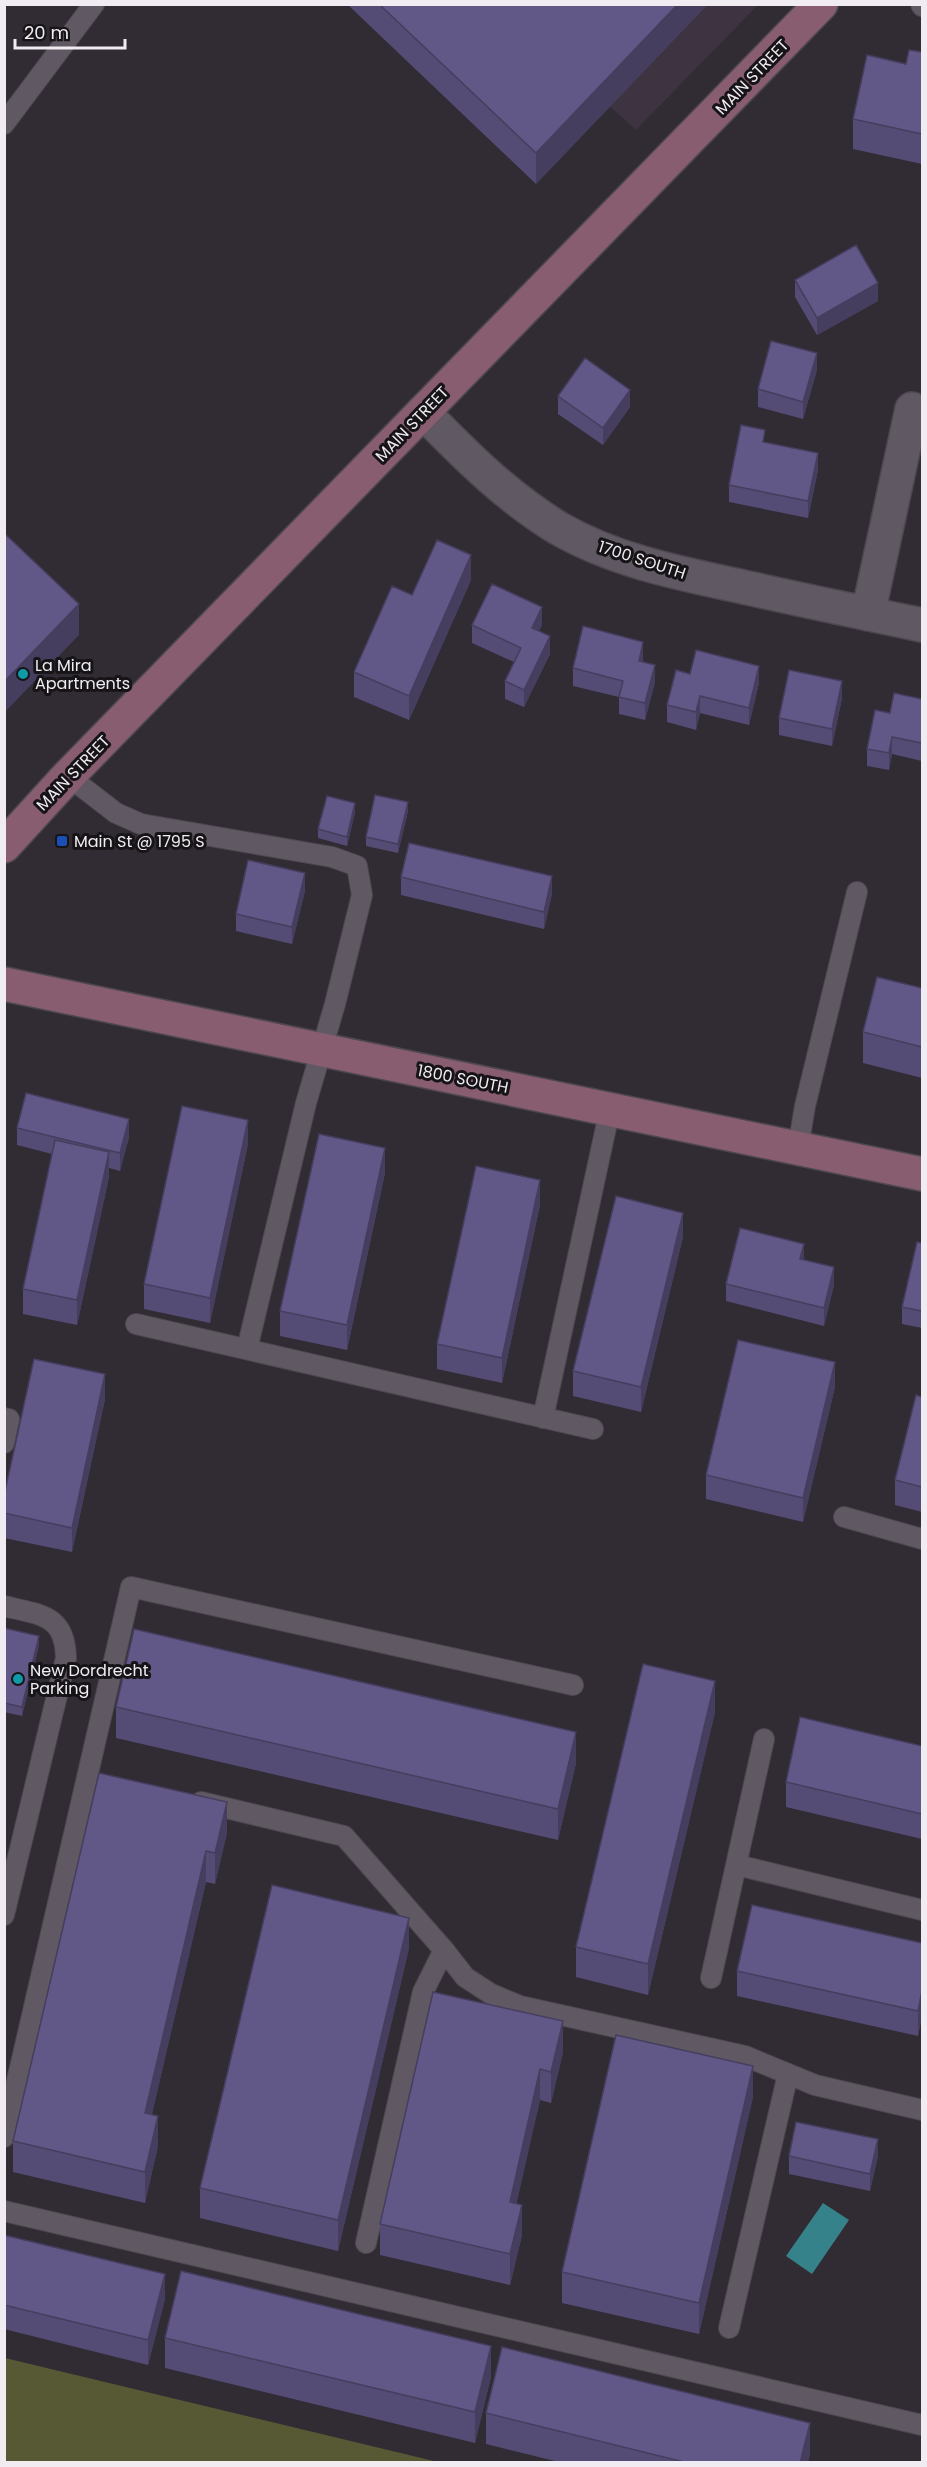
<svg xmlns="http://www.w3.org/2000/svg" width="927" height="2467" viewBox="0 0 927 2467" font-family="Poppins,sans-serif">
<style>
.built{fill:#3d3341}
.green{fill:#565933}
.water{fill:#36828a}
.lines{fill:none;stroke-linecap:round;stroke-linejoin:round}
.lane-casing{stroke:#4d474f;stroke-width:22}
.street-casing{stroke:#4d474f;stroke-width:36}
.secondary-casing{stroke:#4d474f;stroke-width:36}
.lane{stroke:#605963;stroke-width:20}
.street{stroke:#605963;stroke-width:33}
.secondary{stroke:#885d6f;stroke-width:33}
.wall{fill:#544c74}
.shaded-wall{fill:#453e5e}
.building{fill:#625887;stroke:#453e5e;stroke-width:1.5}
.culture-dot{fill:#0f9aa8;stroke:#171418;stroke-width:2}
.transit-dot{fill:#1a4fb4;stroke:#171418;stroke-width:2}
.labels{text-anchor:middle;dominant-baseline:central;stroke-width:6;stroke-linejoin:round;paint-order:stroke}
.street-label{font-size:16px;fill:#f0ecf2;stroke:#171418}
.poi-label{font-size:16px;fill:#f0ecf2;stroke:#171418;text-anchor:start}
</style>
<rect width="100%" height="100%" fill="#312b34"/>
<path class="built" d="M497,5H758L636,130Z"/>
<path class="green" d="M5,2358L438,2462H5Z"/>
<path class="water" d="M823,2203L849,2220L812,2274L786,2256Z"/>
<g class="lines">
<defs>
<path id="lane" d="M921,4L922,6
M4,124L94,4
M68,776L116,813L141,824L332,857L357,866L362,895L335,1004L306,1103L247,1349
M798,1148L805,1106L857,892
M136,1324L593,1429
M4,1418L9,1419L4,1443
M543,1418L610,1109
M844,1517L922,1539
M4,1606C40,1615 65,1614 66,1658L4,1915
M201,1802L344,1836L444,1950L465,1977L491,1994L520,2006L745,2056L815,2085L922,2110
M737,1865L922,1910
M711,1978L764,1739
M4,2137L131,1587L573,1685
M4,2211L922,2425
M366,2243L423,1992L444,1950
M729,2328L788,2074"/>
<path id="street" d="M423,412C465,455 507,497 558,528C617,562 683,574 748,588C806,601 864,613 922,625
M868,614L912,409"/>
<path id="secondary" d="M4,846L68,776L821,4
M4,984L922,1174"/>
</defs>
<use href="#lane" class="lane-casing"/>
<use href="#street" class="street-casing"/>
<use href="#secondary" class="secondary-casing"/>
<use href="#lane" class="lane"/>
<use href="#street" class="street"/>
<use href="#secondary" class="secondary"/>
</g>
<path class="wall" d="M347,4H707V5L536,184Z
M922,52V164L853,149V119L906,64Z
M795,280L878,301L817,335L795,297Z
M817,370L803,419L758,407V389Z
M558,396L630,407L603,445L558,414Z
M765,442L818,470L808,518L729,502V485Z
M471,580L409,720L354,697V672L412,595Z
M472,625H542L539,631L550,654L524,707L505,699V681L514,662L472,643Z
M643,659V662L655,682L645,720L619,714V697L573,686V668Z
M690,674L759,683L749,725L700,713L696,730L667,722V705Z
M842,698L832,746L779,735V718Z
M922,699V761L892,754L889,770L867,766V749L890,713Z
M408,811L398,853L366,846V837Z
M355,812L347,846L318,838V829Z
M401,877L552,894L544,929L401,895Z
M305,891L292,944L236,931V914Z
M922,988V1078L863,1063V1032Z
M17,1128L129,1137L120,1171L109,1168V1177L77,1325L23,1314V1289L52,1154L17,1145Z
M248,1144L210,1323L144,1309V1284Z
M385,1173L347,1350L280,1336V1311Z
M540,1205L502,1383L437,1369V1344Z
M683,1237L641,1412L573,1396V1371Z
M922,1243V1328L902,1324V1307Z
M804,1260L834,1285L824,1326L726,1301V1284Z
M835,1387L803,1522L706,1499V1475Z
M922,1397V1512L895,1505V1480Z
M105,1399L72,1552L4,1538V1496Z
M922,1612V1634H921V1617Z
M4,1628L39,1645L22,1716L4,1712Z
M116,1707L576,1763L558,1840L116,1738Z
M715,1712L648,1995L576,1977V1947Z
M922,1746V1839L786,1807V1782Z
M99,1773L227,1833L215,1884L206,1882L152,2114L158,2146L145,2203L13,2172V2141Z
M922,1943V2016L918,2036L737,1996V1971Z
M409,1948L338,2251L200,2218V2188Z
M433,1992L563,2052L551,2103L540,2100L516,2203L522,2235L510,2285L380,2255V2224Z
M753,2097L699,2334L562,2303V2272Z
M789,2156H878L870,2191L789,2174Z
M4,2235L165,2299L148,2365L4,2329Z
M165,2338L491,2377L475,2443L165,2368Z
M486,2413L810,2453L808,2463H563L486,2444Z"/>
<path class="shaded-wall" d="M678,4L707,5L536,184V153Z
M878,283V301L817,335V318Z
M817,353V370L803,419V402Z
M630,390V407L603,445V428Z
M818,453V470L808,518V501Z
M471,555V580L409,720V696Z
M79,604V635L4,713V682Z
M542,607V625L532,645V628Z
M550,636V654L524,707V690Z
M643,642V659L639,678V661Z
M655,665V682L645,720V703Z
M759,666V683L749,725V708Z
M842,681V698L832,746V729Z
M700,696V713L696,730V712Z
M892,737V754L889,770V753Z
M408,802V811L398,853V844Z
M355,803V812L347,846V837Z
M305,873V891L292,944V927Z
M552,876V894L544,929V912Z
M129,1119V1137L120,1171V1153Z
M248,1120V1144L210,1323V1298Z
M385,1148V1173L347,1350V1325Z
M109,1152V1177L77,1325V1300Z
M540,1180V1205L502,1383V1358Z
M683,1213V1237L641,1412V1387Z
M804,1244V1262L800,1259Z
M834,1267V1285L824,1326V1308Z
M835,1362V1387L803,1522V1498Z
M105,1374V1399L72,1552V1528Z
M39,1636V1645L22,1716V1707Z
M715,1681V1712L648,1995V1964Z
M576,1732V1763L558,1840V1809Z
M227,1802V1833L215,1884V1853Z
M206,1851V1882L145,2144V2113Z
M409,1918V1948L338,2251V2220Z
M922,1991V2016L918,2036V2011Z
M563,2021V2052L551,2103V2072Z
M753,2066V2097L699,2334V2303Z
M540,2069V2100L510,2233V2202Z
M158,2116V2146L145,2203V2172Z
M878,2139V2156L870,2191V2174Z
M522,2205V2235L510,2285V2254Z
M165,2274V2299L148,2365V2340Z
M491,2346V2377L475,2443V2412Z
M810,2423V2453L808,2463H800Z"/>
<path class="building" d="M379,4H678L536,153Z
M909,50L922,52V134L853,119L867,55L906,64Z
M856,245L878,283L817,318L795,280Z
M771,341L817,353L803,402L758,389Z
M585,358L630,390L603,428L558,396Z
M741,425L765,430L763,442L818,453L808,501L729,485Z
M4,533L79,604L4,682Z
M437,540L471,555L409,696L354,672L392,586L412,595Z
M492,584L542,607L532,628L550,636L524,690L505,681L521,648L472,625Z
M583,626L643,642L639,661L655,665L645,703L619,697L623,681L573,668Z
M696,650L759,666L749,708L700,696L696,712L667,705L676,670L690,674Z
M789,670L842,681L832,729L779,718Z
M894,693L922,699V743L892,737L889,753L867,749L875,710L890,713Z
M375,795L408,802L398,844L366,837Z
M327,796L355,803L347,837L318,829Z
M409,843L552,876L544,912L401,877Z
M248,860L305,873L292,927L236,914Z
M877,977L922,988V1047L863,1032Z
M26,1093L129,1119L120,1153L17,1128Z
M182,1106L248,1120L210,1298L144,1284Z
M319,1134L385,1148L347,1325L280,1311Z
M55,1140L109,1152L77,1300L23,1289Z
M476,1166L540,1180L502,1358L437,1344Z
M616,1196L683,1213L641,1387L573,1371Z
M740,1228L804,1244L800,1259L834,1267L824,1308L726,1284Z
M917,1242L922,1243V1311L902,1307Z
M738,1340L835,1362L803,1498L706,1475Z
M34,1359L105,1374L72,1528L4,1513V1496Z
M916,1395L922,1397V1487L895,1480Z
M4,1628L39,1636L22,1707L4,1703Z
M134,1629L576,1732L558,1809L116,1707Z
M643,1664L715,1681L648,1964L576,1947Z
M800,1717L922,1746V1814L786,1782Z
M99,1773L227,1802L215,1853L206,1851L145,2113L158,2116L145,2172L13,2141Z
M272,1885L409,1918L338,2220L200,2188Z
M752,1905L922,1943V1991L918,2011L737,1971Z
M433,1992L563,2021L551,2072L540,2069L510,2202L522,2205L510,2254L380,2224Z
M616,2035L753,2066L699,2303L562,2272Z
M796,2122L878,2139L870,2174L789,2156Z
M4,2235L165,2274L148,2340L4,2305Z
M181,2271L491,2346L475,2412L165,2338Z
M502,2347L810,2423L800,2463H688L486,2413Z"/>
<g class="culture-dot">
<circle cx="23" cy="674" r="6"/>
<circle cx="18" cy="1679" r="6"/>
</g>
<rect class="transit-dot" x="56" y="835" width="12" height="12" rx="3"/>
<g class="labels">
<g class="street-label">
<text transform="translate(752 77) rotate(-46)">MAIN STREET</text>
<text transform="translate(412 424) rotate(-46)">MAIN STREET</text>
<text transform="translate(642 560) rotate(18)">1700 SOUTH</text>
<text transform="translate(73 773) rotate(-46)">MAIN STREET</text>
<text transform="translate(463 1079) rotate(11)">1800 SOUTH</text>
</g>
<g class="poi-label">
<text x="35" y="665">La Mira<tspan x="35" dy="18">Apartments</tspan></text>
<text x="74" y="841">Main St @ 1795 S</text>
<text x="30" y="1670">New Dordrecht<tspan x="30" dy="18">Parking</tspan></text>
</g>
</g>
<rect width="927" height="2467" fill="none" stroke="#f0ecf2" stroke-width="12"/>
<path d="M15 39v9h110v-9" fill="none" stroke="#f0ecf2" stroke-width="3"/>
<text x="24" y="39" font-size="18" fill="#f0ecf2" stroke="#171418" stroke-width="4.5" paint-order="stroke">20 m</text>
</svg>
